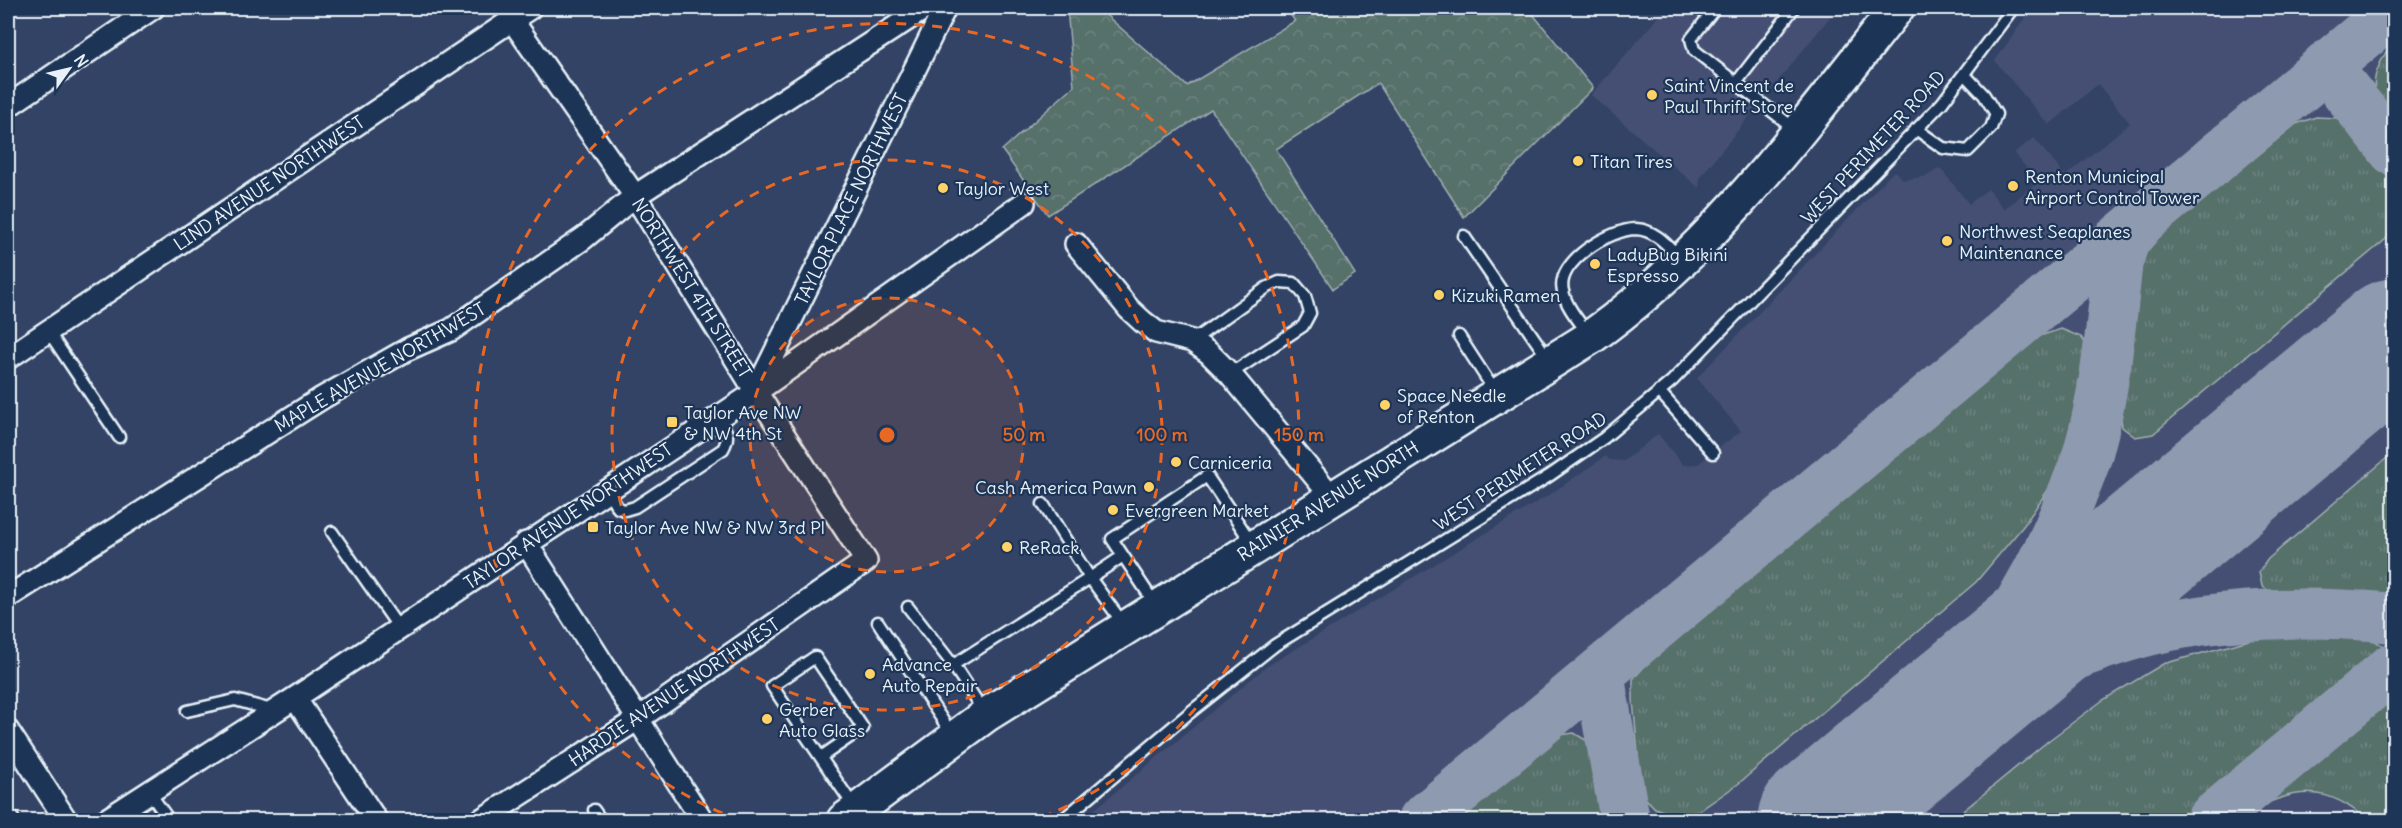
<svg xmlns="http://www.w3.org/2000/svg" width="2402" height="828" viewBox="0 0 2402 828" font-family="Delius,sans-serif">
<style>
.built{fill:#455073}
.grass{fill:url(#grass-tufts);stroke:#a0b0b2;stroke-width:1.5}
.forest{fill:url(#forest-crowns);stroke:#a0b0b2;stroke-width:1.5}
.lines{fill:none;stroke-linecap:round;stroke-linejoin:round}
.taxiway{stroke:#8e9aaf;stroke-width:50}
.runway{stroke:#8e9aaf;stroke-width:123}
.lane-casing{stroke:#e8f1f8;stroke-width:15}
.street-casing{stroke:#e8f1f8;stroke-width:26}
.primary-casing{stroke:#e8f1f8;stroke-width:38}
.lane{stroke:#1d3557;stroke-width:10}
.street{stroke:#1d3557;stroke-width:21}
.primary{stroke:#1d3557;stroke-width:33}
.ring{fill:none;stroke:#e86824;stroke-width:3;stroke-dasharray:10 8}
.poi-dot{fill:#ffd166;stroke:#1d3557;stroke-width:2}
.labels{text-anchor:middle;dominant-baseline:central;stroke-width:4.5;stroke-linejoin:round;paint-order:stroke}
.poi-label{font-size:18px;fill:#e8f1f8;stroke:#1d3557;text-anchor:start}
.street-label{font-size:18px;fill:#e8f1f8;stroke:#1d3557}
.centre{fill:#e86824;stroke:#1d3557;stroke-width:3}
.ring-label{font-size:18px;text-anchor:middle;font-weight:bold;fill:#e86824;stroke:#1d3557;stroke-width:4.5;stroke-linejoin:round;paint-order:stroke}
</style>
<defs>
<pattern id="grass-tufts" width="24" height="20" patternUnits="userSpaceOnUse" patternTransform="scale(1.5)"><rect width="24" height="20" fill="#576f6b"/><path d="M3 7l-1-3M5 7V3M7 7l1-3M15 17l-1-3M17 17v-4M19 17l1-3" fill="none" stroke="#6f8481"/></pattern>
<pattern id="forest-crowns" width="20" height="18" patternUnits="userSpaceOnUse" patternTransform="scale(1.5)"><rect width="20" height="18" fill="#576f6b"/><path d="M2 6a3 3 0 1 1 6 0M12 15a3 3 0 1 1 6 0" fill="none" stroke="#6f8481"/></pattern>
</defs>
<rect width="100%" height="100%" fill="#334366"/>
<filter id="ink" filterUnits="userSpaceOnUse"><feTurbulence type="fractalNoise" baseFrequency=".0167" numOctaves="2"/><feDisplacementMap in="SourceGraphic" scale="12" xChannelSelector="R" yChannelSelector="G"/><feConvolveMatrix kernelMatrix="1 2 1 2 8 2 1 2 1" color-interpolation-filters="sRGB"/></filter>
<g filter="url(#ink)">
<path class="built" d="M1666,8H1828L1834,12L1700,177L1699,188L1591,95Z
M2032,8H2071L2075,12L2080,8H2394V820H1082L1266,667L1552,493L1606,456L1609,460L1624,461L1658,434L1683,465L1698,464L1741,431L1697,378L1894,171L1904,180L1927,176L1940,168L1969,204L1988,189L2004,209L2038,182L2014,153L2034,138L2065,176L2130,123L2098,84L2049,125L1995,61Z"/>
<path class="grass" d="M2394,38V124C2364,86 2372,77 2394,38Z
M2316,117L2337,118L2352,130L2394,181V224L2386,239L2153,434L2135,437L2122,427L2120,409L2137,281L2147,250L2161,235L2296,124Z
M2061,329L2081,337L2092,352L2089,387L2074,438L2052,484L2024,525L1976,582L1738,784L1699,811L1676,816L1655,808L1642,795L1633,701V679L1646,665L2040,336Z
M2394,452V602L2278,597L2262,586L2259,572L2268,559Z
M2278,632L2369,637L2385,647L2377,665L2188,820H1952L2048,741L2103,700L2163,664Z
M2394,688V820H2366C2331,786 2296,787 2255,809L2253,805Z
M1574,733L1589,742L1604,820H1458L1560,735Z"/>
<path class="forest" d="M1067,8H1103L1107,16L1187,86L1295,21L1285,8H1528L1593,88L1464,217L1378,83L1276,149L1355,274L1333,289L1211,109L1048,215L1002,150L1074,86Z"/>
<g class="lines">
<path class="taxiway" d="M2326,66L2394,151
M1599,674L1625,820
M1946,721C2019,675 2112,633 2199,621C2264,611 2329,612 2394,618
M1908,745C1982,666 2035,595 2073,492C2079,478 2085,464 2089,449C2106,388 2111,324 2118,260L2125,240L2137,226
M1423,820L2394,10
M2211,820L2394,667"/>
<path class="runway" d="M1819,820L2394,340"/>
<defs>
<path id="lane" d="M1715,8L1691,39L1694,50L1796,130
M1736,83L1794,8
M1916,129L1943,148L1968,151L1991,128L1996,114L1984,95L1964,74
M1464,236L1549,360
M48,331L119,437
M1589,335C1580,322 1566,307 1563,291C1555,262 1611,229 1636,229C1656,230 1668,246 1681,259
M1459,336L1496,393
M1192,341L1266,288L1279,282L1294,283L1305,296L1310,313L1303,326L1230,374
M1659,391L1713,453
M607,490L618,508L625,510L635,507L723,449C731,435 726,430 718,417
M332,532L399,628
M1123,556L1090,578L1125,626
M1155,604L1112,539L1207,476L1253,545
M908,607L953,665
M878,622L953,736
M187,711L235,700L275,711
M984,712L953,665L1090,578L1043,504
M821,757L863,728L815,657L772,686L855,808
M149,792L169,820
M594,810L601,820
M8,820L13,818
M1062,820L1188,714L1275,645L1549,476L1604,438L1672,381L1942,103L2013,8"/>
<path id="street" d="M8,106L153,8
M1076,244L1129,309L1142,321L1156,332L1192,341L1209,353L1230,374L1333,498
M8,358L530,8
M757,389L945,8
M526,543L702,820
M8,597L322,398L408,349L451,330L584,238L635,196L925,8
M295,698L376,820
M8,731L66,820
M106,820L295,698L756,392L1024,203
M481,820L638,719L866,561L756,392L635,196L512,20"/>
<path id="primary" d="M844,820L986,715L1591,337C1713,250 1804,125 1897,8"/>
</defs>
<use href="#lane" class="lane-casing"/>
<use href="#street" class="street-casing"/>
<use href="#primary" class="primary-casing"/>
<use href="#lane" class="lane"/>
<use href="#street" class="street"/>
<use href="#primary" class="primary"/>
</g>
</g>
<circle cx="887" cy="435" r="137" fill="#e86824" fill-opacity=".12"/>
<g class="ring">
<circle cx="887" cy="435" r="137"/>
<circle cx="887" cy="435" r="275"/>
<path d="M739 820A412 412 0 1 1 1035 820"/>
</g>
<g class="poi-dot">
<circle cx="1652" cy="95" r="6"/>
<circle cx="1578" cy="161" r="6"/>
<circle cx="2013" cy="186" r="6"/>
<circle cx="943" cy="188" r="6"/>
<circle cx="1947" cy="241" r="6"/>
<circle cx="1595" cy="264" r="6"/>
<circle cx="1439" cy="295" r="6"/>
<circle cx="1385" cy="405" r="6"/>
<rect x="666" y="416" width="12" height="12" rx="3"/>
<circle cx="1176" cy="462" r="6"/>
<circle cx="1149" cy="487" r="6"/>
<circle cx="1113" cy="510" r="6"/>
<rect x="587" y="521" width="12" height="12" rx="3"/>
<circle cx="1007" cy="547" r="6"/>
<circle cx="870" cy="674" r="6"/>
<circle cx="767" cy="719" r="6"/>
</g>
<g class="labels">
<g class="poi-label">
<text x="1664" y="85">Saint Vincent de<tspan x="1664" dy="21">Paul Thrift Store</tspan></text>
<text x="1590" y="161">Titan Tires</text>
<text x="2025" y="176">Renton Municipal<tspan x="2025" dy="21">Airport Control Tower</tspan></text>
<text x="955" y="188">Taylor West</text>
<text x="1959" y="231">Northwest Seaplanes<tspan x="1959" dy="21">Maintenance</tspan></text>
<text x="1607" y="254">LadyBug Bikini<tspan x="1607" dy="21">Espresso</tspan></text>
<text x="1451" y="295">Kizuki Ramen</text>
<text x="1397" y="395">Space Needle<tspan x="1397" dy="21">of Renton</tspan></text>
<text x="684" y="412">Taylor Ave NW<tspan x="684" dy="21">&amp; NW 4th St</tspan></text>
<text x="1188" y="462">Carniceria</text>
<text x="1137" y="487" text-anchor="end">Cash America Pawn</text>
<text x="1125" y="510">Evergreen Market</text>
<text x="605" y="527">Taylor Ave NW &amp; NW 3rd Pl</text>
<text x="1019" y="547">ReRack</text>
<text x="882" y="664">Advance<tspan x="882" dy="21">Auto Repair</tspan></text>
<text x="779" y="709">Gerber<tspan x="779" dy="21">Auto Glass</tspan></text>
</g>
<g class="street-label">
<text transform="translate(1873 147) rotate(-47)">WEST PERIMETER ROAD</text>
<text transform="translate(269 183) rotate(-34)">LIND AVENUE NORTHWEST</text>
<text transform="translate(851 199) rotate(-64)">TAYLOR PLACE NORTHWEST</text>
<text transform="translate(692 288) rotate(58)">NORTHWEST 4TH STREET</text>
<text transform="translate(380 367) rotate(-30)">MAPLE AVENUE NORTHWEST</text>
<text transform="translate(1520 471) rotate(-33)">WEST PERIMETER ROAD</text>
<text transform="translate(1328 501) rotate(-32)">RAINIER AVENUE NORTH</text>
<text transform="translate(568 516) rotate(-34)">TAYLOR AVENUE NORTHWEST</text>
<text transform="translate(674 692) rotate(-34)">HARDIE AVENUE NORTHWEST</text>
</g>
</g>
<circle cx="887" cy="435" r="9" class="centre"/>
<g class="ring-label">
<text x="1024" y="441">50 m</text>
<text x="1162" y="441">100 m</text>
<text x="1299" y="441">150 m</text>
</g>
<rect width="2402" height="828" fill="none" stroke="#1d3557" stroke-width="30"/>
<rect x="15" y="15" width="2372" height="798" fill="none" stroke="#e8f1f8" stroke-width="2" filter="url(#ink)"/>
<g transform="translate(69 69) rotate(56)" stroke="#1d3557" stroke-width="4.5" paint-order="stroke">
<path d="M0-4.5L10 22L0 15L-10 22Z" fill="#e8f1f8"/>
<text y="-9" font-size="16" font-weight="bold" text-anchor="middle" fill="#e8f1f8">N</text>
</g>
</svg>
